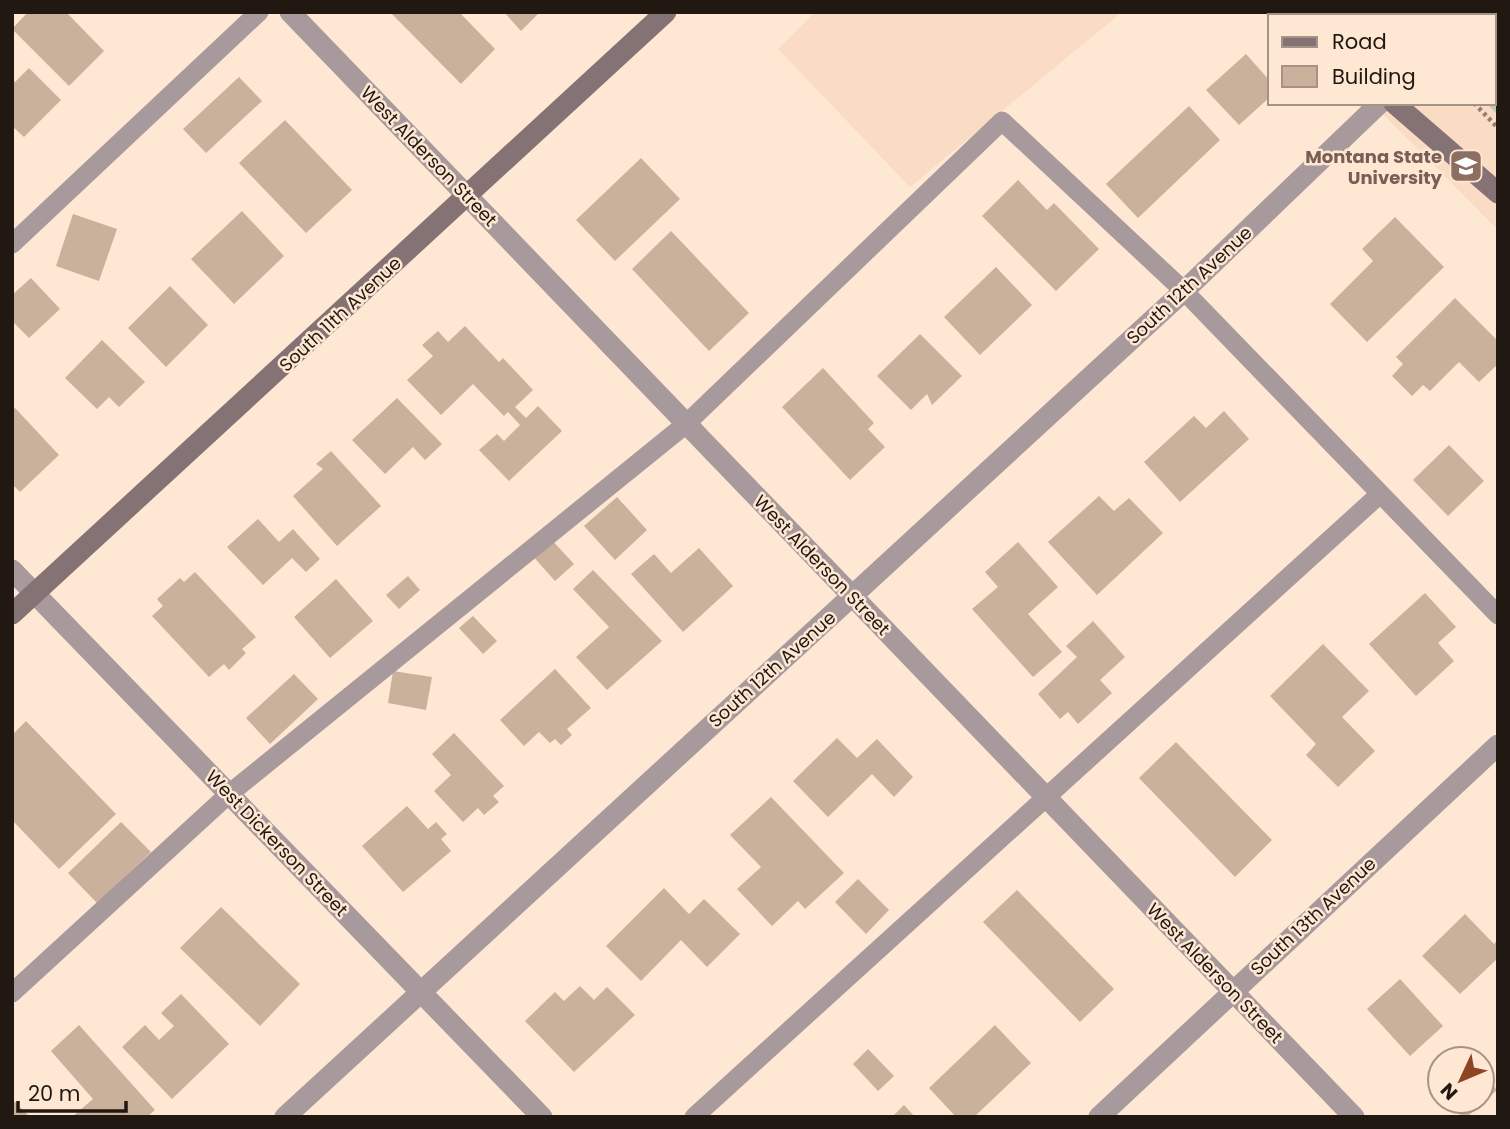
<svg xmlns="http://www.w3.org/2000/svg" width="1510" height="1129" viewBox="0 0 1510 1129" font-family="Poppins,sans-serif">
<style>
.built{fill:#f9dcc3}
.green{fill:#b8ccb9}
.building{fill:#c9b19c}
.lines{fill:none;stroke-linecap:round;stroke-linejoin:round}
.path{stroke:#8f8072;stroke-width:4.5;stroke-dasharray:3.5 3.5;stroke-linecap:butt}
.lane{stroke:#a7999c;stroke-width:19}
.street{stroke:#a7999c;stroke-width:21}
.secondary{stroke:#857275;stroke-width:21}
.labels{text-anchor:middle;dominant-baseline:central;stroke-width:5;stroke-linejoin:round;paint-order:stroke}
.street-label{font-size:18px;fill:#201811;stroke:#fee7d3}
.education-label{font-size:18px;font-weight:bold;fill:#785e54;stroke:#fee7d3;text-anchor:end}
</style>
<rect width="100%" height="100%" fill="#fee7d3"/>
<path class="built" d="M815,12H1122L910,187L778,49Z
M1282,12H1498V230L1372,103H1494V16H1285Z"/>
<path class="green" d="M1397,12H1498V115L1486,103H1494V16H1401Z"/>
<path class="building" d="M28,12H66L104,51L69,86L12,29Z
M390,12H459L495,49L461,84Z
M504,12H540L521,31Z
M1246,54L1270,81V97L1239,125L1206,90Z
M29,68L61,100L24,137L12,126V79L15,82Z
M239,77L262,101L206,153L183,129Z
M1189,106L1220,140L1138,218L1106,184Z
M285,120L352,190L306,233L239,163Z
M641,158L680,199L615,261L576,220Z
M1018,180L1047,210L1054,203L1099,249L1056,291L982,216Z
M242,211L284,256L234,304L191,259Z
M73,214L117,229L99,281L56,266Z
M1395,217L1444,267L1367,342L1330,304L1373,261L1362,249Z
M671,231L749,313L709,351L632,269Z
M996,267L1032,305L980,355L944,317Z
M31,278L60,309L29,338L12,321V295Z
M170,286L208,325L166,367L128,328Z
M1455,298L1498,341V364L1479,382L1459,362L1430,391L1423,385L1412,396L1392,376L1403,364L1396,357Z
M465,326L499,362L503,358L533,390L515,407L526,418L538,406L562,431L509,481L479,450L497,434L504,441L520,425L508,412L504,416L473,384L441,415L407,380L433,356L422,345L438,331L448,342Z
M920,334L962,376L932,405L927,394L911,410L877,376Z
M102,340L145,382L119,407L109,397L97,409L65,378Z
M823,368L874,423L868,429L885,447L850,480L782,407Z
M397,398L442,444L425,460L413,447L385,474L352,440Z
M15,408L59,455L20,492L12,484V410Z
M1224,411L1249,439L1180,502L1144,462L1194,416L1206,428Z
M1449,445L1484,481L1448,516L1413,480Z
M331,451L381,506L337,546L293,496L323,469L316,464Z
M1099,496L1114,511L1129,498L1163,533L1097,595L1048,542Z
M617,497L647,530L615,560L584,526Z
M258,519L279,542L293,529L320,559L306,572L292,558L263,585L227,547Z
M550,538L574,564L555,581L531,554Z
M1018,542L1058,587L1028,614L1062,652L1033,677L972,609L998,587L985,572Z
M699,548L733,586L683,632L631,574L654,554L671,573Z
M593,570L662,641L607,690L576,657L609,627L573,589Z
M195,572L256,637L242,649L246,653L229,670L224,664L209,677L152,616L163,606L157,599L180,578L184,582Z
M408,576L420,590L399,609L386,595Z
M336,579L373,621L330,658L294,617Z
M1425,593L1456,627L1438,643L1454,661L1416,696L1369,644Z
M473,616L497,641L483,654L459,628Z
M1093,621L1125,657L1100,680L1112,693L1078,724L1068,712L1060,719L1038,694L1077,657L1066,646Z
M1323,644L1369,691L1342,717L1375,751L1338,787L1306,755L1316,744L1270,696Z
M555,669L591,708L567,729L572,735L561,745L555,739L550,743L539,732L524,746L500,720Z
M393,671L432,677L426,710L388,703Z
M294,674L318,699L270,744L246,718Z
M26,721L116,814L59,869L12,820V735Z
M454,733L504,786L493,796L499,802L484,815L478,808L463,822L434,791L451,775L432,754Z
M837,738L857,758L877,739L913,777L894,797L872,774L828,817L793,781Z
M1176,742L1272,840L1235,877L1139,778Z
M771,797L844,873L805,909L798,901L772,926L737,889L761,867L730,835Z
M407,806L428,829L436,822L447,834L441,839L451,851L403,892L362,846Z
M121,822L151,852L97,903L68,873Z
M858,879L889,910L866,934L835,902Z
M664,888L689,914L704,899L740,934L707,967L681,940L641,981L606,946Z
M1017,890L1114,989L1080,1022L983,922Z
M221,907L300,984L260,1026L180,948Z
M1465,914L1494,944L1498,940V958L1460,994L1422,956Z
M1400,979L1443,1026L1410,1056L1367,1009Z
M580,986L594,1000L607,987L635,1015L574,1072L525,1021L555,992L564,1001Z
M181,994L229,1044L172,1099L122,1047L145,1025L159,1040L174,1026L161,1013Z
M79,1025L155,1110L147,1117H72L93,1099L51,1051Z
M995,1025L1031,1063L974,1117H956L929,1088Z
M868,1049L894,1076L878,1091L853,1064Z
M1482,1074L1497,1090L1467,1117H1462L1447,1101H1482Z
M12,1099L28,1115L27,1117H12Z
M904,1105L915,1117H892Z"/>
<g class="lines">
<path class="path" d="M1383,12L1387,16
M1474,103L1498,128"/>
<path class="lane" d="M12,244L259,12
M12,993L229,794L686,424L1002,121L1184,291L1498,615
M694,1117L1380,494"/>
<path class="street" d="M290,12L1354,1117
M12,570L542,1117
M285,1117L1184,291L1380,103
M1099,1117L1498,745"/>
<path class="secondary" d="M1302,12L1305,16
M1394,103L1498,193
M12,614L666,12"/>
</g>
<defs>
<symbol id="university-square" viewBox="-11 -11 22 22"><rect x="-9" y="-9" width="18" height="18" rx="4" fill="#8d6e63" stroke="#fee7d3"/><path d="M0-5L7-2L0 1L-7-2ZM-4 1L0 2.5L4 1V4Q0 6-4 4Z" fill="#fff"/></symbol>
</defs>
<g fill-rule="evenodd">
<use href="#university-square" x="1447" y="147" width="38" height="38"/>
</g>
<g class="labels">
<g class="street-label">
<text transform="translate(429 156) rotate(46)">West Alderson Street</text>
<text transform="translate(1189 285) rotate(-43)">South 12th Avenue</text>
<text transform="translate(340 314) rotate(-43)">South 11th Avenue</text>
<text transform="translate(822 565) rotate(46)">West Alderson Street</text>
<text transform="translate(772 669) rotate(-42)">South 12th Avenue</text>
<text transform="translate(277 843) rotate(46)">West Dickerson Street</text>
<text transform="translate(1313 916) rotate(-43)">South 13th Avenue</text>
<text transform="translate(1215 973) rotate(46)">West Alderson Street</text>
</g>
<g class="education-label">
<text x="1442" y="156">Montana State<tspan x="1442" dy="21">University</tspan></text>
</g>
</g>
<rect width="1510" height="1129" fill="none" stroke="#201811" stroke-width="28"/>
<rect x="1268" y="14" width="228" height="91" fill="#fee7d3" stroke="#a59485" stroke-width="2"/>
<rect x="1282" y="37" width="35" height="10" fill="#857275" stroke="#a59485" stroke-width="2"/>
<text x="1332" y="49" font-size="21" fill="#201811">Road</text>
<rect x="1282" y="66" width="35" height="21" fill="#c9b19c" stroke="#a59485" stroke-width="2"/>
<text x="1332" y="84" font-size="21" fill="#201811">Building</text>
<g transform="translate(1461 1080) rotate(226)"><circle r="33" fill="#fee7d3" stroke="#a59485" stroke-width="2"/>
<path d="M0-5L12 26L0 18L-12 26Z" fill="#8d4524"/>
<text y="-10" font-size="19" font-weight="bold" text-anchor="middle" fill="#201811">N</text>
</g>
<path d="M18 1101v10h108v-10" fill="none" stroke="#201811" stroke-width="3.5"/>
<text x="28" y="1101" font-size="21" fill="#201811" stroke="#fee7d3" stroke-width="5" paint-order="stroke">20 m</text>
</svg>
